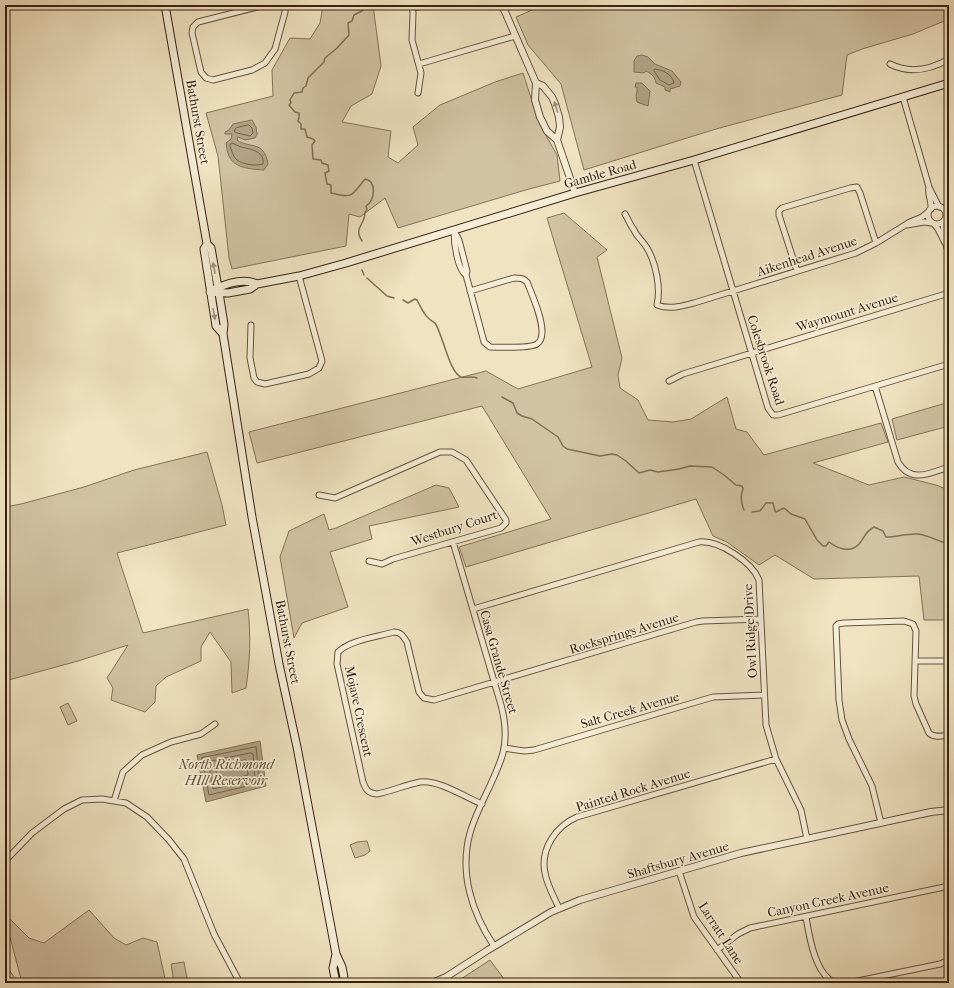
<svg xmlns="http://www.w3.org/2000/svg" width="954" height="988" viewBox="0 0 954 988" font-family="'IM FELL French Canon',serif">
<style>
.green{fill:#d1c2a3;stroke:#84725a}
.water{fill:#b1a185;stroke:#816e56}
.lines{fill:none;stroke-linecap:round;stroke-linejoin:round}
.shore{stroke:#74614a;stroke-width:1}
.stream{stroke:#816e56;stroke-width:1.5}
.minor-casing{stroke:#66523c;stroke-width:7}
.tertiary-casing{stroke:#66523c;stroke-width:8}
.secondary-casing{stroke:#382110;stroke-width:9}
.minor{stroke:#f5edd7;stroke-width:5}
.tertiary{stroke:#f5edd7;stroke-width:6}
.secondary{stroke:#f5edd7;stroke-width:7}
.oneway{fill:#a0917d}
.labels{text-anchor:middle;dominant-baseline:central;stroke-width:3.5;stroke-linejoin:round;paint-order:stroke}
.street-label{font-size:13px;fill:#382110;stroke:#f5edd7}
.water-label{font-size:14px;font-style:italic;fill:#624e39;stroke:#f5edd7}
</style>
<rect width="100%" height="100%" fill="#f0e3c1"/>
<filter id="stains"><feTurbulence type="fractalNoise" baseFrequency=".005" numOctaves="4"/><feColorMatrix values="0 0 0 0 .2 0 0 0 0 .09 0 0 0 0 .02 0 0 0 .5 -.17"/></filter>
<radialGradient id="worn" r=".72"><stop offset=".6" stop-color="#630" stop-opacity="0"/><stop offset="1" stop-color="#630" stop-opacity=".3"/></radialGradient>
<path class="green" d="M323,5H373L381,66L372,94L351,106L342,122L391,131L388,157L398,163L418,145L413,127L440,105L495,82L523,73L539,123L557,155L560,181L529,189L398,228L385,198L360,217L349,214L346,246L232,269L229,258L218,156L206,113L273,96L272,70L290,38L310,39L320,23Z
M534,5H949V19L913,34L862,49L847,55L842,95L716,129L584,170L561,84L528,45L516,17L532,10Z
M564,213L607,250L597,257L622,358L618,375L620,388L638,400L648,420L673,422L691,419L727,397L736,429L747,432L764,455L881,423L888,442L813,463L869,485L904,477L936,485L949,490V620H924L919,576L814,579L775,555L759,565L727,542L713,536L696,499L466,567L459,547L551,519L482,406L257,463L249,432L486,371L518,389L592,367L547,218Z
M949,402V426L897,440L892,419Z
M207,452L222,505L226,525L117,553L143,633L248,609C251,636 250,661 246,688L232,693L231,662L210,632L201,647V661L166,677L156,686L155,702L145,712L111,700L113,688L107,678L128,645L78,661L5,681V507L21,504L84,487L134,470Z
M436,485L449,488L459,507L369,526L372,539L330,552L348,607L302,623L294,638L280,557L289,531L324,514L329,530L336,528Z
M68,703L77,721L68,725L60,707Z
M367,841L370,851L365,855L355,858L350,845L357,842Z
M89,910L114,938L126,945L143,938L157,942L166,983H22L10,937L5,931V914L29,938L44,943Z
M490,960L507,983H455Z
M184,962L188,983H174L171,964Z
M5,965H6L18,983H5Z"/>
<path class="water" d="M642,55L648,57L655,64L672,71L681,82L680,86L670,89V92L665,90V87L656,83C655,77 652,74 646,71L644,73L634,72V61L637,56Z
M636,83H642L650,91L648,106L637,102L636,94L637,93V87H635Z
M252,120L256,127L257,134L255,138L245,140L238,137L237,140C250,149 264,140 268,164L264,170C252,169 235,169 229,156C227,152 227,147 226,143L231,139L232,134H225V132L229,130L233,124Z
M260,741L266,786L206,802L197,755Z"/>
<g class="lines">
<path class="shore" d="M655,69C663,70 672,74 674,83L669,85L660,80L654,71Z
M249,125L252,128L253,133L250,136L237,133L234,131L236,128Z
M232,143C235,144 238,146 241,147C250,149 265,151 263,164C256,166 244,165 237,160C233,157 232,151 230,146Z
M256,747L260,783L209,795L202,758Z
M251,753L253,754L255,779L213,789L208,762Z
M246,760L247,762L248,775L220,782H218L215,766Z"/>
<path class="stream" d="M362,241C353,227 365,226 365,212L367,210L366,206C375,200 377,181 365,179C352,195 354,199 331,193V185L327,184L325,173L329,171L328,165L322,163L321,160L313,159L312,145L315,141L313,139L307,137L305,129H301V124L298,121L299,118V113L295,112L289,105L291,103L290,100L294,93L302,92L303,88L306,86L308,78L324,62L325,58L337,48L349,35L348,23L352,21L354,15L362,11L365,5
M362,270L364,275
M367,278L387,296L394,298
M403,300L408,303L415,299L417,300C422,309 425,318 435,323C443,335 449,372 461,377C466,378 472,376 477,378
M502,397L513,403L517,413L522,416L532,419L558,437L563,446L567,449L600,456L612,454L617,455L626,461L639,473L650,470L658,472L679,469L690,466L712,467L724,475L736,485L742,486L743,489C740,496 741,503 744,510
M752,512L760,511L766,503H773L775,511L776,512L784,508L791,514L805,519L817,540L823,546H826L829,542C837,548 850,554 859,544C865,537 865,532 874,527L883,531L886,537C897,537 907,533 918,534C928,535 940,542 949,544"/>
<defs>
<path id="minor" d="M265,5L198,22L193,27L192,33L201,72L206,78L213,80L252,70L265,63L275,49L285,12V5
M412,5L413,13L412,40L421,73L418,93
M412,8L429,5
M419,64L515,36
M890,64C910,74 930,70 949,59
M903,97L929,187L939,207
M694,160L768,408L773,415H778L949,364
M929,187C927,194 932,201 931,209
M928 215a9 9 0 1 1 18 0a9 9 0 1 1-18 0Z
M625,214C628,219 630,225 634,230C637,237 643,241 647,248C656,263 661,288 657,305C670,310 682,306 694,303L856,253L876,243L910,222L922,217L928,212
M944,221C942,232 946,245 949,255
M934,224L938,229L945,243
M907,225L924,222L931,223
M454,231L459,240L467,271L466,275L484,342L490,347C500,347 529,349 537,344C551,335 532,295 527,282C523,278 520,278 514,278L470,291
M454,231C454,242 457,269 466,275
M797,271L779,215V211L782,208L850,188L857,187L860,193L876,243
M251,325L250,358L254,378L257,382L265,384L309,374L319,368L322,361L299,276
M669,381L683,374L949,293
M875,386L898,462C911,484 930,473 949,467
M319,495L335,498L440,452H452L466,460L506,520V523L501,528L393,559L382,564L369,561
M453,542L501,705C505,720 507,737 503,753C495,781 478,805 470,833C459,873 472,913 494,946
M473,609L699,542C719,540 752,562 759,580L766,725L776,759L801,810L807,839
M915,661H949
M504,748L524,751L534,750L713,697L764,695
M114,801L123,772L142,755L171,742L201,734L215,724
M482,804C465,797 437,779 420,782C405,785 392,791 377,794C368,793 366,790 363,782L337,664L338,652C350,640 377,637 394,632C401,632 403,636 407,642L419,692L424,698L434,700L696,622L703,621L761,619
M881,823L872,786L849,739L842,720L839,700L836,626L838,624L844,623L904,621L913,624L916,631L914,696L916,704L929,733C934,738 942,736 949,735
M5,861L32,833L64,809L82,800L102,799L126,803L147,817L169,840L184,859L214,934L240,983
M679,871L694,917L741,983
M559,908C554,897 547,885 545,873C540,849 556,826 577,817L776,759
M806,917C809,935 815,976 836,983
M717,950L738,934L750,928L949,886
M848,983L940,964L949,960"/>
<path id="tertiary" d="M502,5L536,83L535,100L540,117L547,131L557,140
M536,83L543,86L552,97L555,104L559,117L560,127L557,140L575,193
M432,983L446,977L488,950L551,912L580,900L741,853L931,812L949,810"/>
<path id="secondary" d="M165,5L207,244L211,248L219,293L224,324L223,334L252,517L279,664L297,747L336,954L342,967L345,983
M207,244L204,249L216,326L223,334
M215,289C228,283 244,278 257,284
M210,292L228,293L250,289L257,284L299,276L346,263L575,193L694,160L949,83
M336,954L333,968L336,983"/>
</defs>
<use href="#minor" class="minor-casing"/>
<use href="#tertiary" class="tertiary-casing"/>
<use href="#secondary" class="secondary-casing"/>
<use href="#minor" class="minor"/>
<use href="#tertiary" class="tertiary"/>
<use href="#secondary" class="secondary"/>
</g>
<defs><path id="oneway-solid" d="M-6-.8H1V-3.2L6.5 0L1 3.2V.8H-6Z"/></defs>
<g class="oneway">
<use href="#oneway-solid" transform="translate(556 107) rotate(-108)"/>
<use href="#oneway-solid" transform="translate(214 268) rotate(-101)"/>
<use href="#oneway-solid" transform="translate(214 314) rotate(80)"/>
</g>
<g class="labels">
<g class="street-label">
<text transform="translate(198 122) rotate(80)">Bathurst Street</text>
<text transform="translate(600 174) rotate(-16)">Gamble Road</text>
<text transform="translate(807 256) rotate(-18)">Aikenhead Avenue</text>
<text transform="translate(847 312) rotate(-17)">Waymount Avenue</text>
<text transform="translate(766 360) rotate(72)">Colesbrook Road</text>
<text transform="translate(454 528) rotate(-18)">Westbury Court</text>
<text transform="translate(750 631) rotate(-93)">Owl Ridge Drive</text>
<text transform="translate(624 633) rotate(-17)">Rocksprings Avenue</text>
<text transform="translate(288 642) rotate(79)">Bathurst Street</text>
<text transform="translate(499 662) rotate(74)">Casa Grande Street</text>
<text transform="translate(630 710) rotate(-16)">Salt Creek Avenue</text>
<text transform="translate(359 711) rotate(78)">Mojave Crescent</text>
<text transform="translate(633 790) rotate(-17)">Painted Rock Avenue</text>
<text transform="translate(678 860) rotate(-16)">Shaftsbury Avenue</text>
<text transform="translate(828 900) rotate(-12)">Canyon Creek Avenue</text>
<text transform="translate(721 933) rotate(57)">Larratt Lane</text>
</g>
<g class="water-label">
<text x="226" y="764">North Richmond<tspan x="226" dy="16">HIll Reservoir</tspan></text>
</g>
</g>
<rect width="954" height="988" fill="none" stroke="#f0e3c1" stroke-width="20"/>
<rect x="6" y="6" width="942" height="976" fill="none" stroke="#382110" stroke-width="2"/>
<rect x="10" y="10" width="934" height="968" fill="none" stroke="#382110"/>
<rect width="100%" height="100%" filter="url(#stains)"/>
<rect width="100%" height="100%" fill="url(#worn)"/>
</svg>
